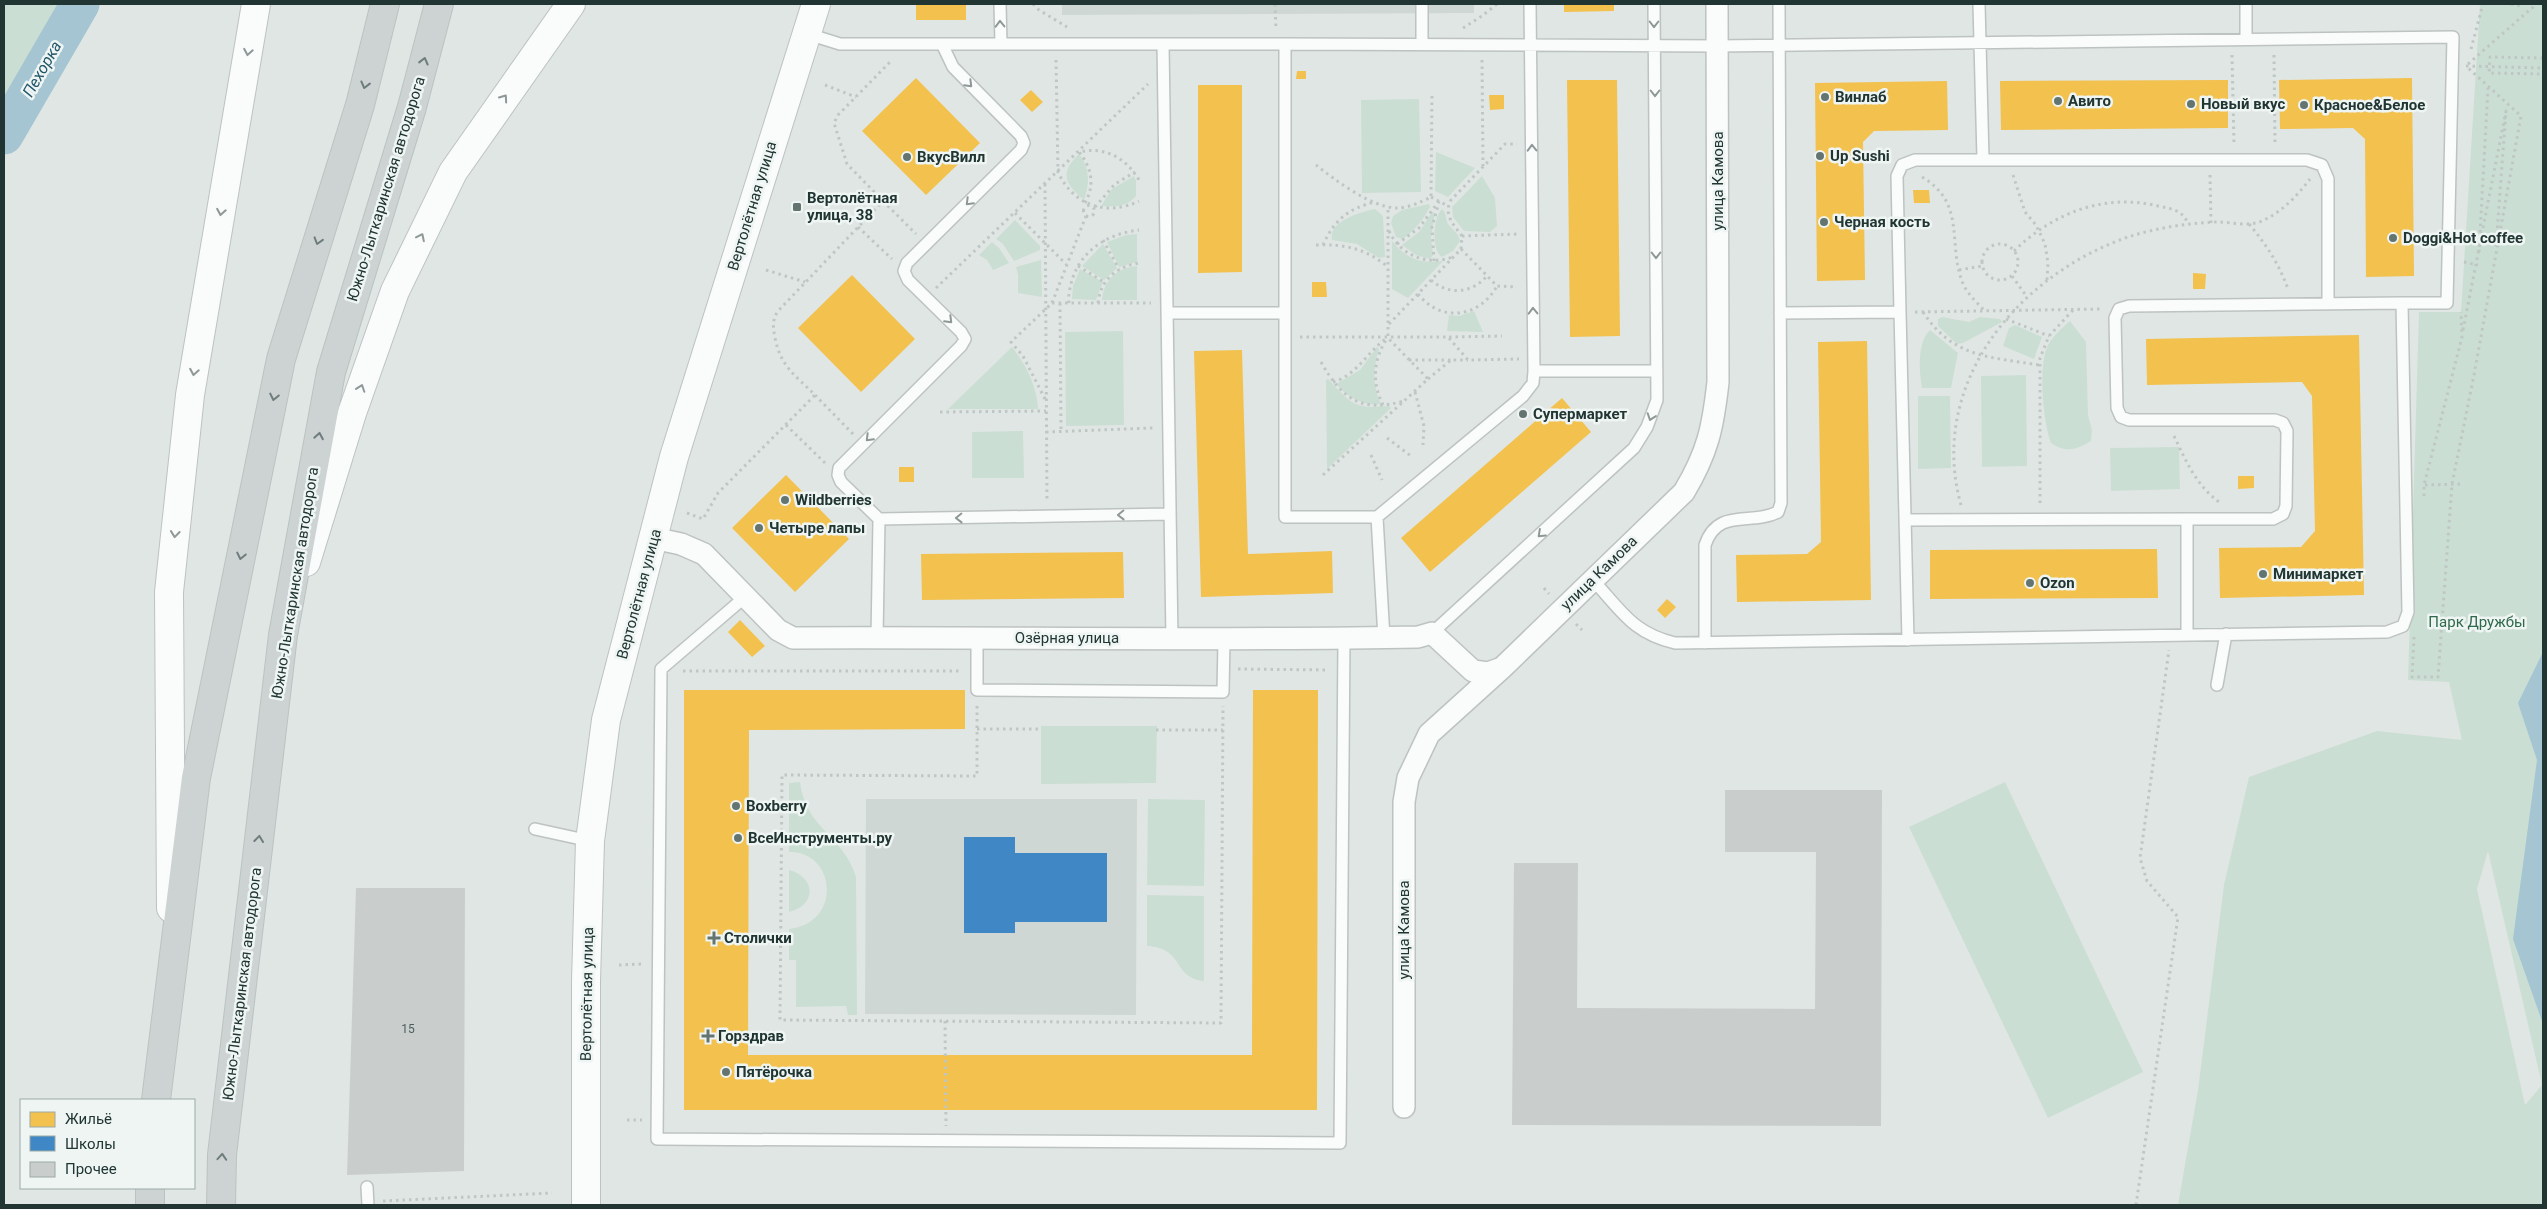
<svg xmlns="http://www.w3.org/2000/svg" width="2547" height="1209" viewBox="0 0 2547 1209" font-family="Roboto,sans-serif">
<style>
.built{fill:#cfd7d4}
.green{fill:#cbded3;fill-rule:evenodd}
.water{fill:#a4c5d1}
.homes{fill:#f2c14e}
.schools{fill:#3f88c5}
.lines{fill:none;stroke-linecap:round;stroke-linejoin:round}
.river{stroke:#a4c5d1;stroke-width:39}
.building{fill:#c9cecd}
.lane-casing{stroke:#bdc3c1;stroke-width:14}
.street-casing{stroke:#bdc3c1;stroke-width:24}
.secondary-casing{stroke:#bdc3c2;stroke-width:30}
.primary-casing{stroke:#bbc3c1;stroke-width:30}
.path{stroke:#bfc7c5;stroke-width:3;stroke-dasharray:2.5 4;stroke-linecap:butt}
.lane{stroke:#fafbfb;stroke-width:11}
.street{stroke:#fafbfb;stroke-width:21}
.secondary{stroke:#fafbfb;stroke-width:28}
.primary{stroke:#ccd3d2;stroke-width:28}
.oneway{stroke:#8e9897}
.oneway2{stroke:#6e7d7b}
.poi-dot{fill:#647471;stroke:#eef5f3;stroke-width:2}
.labels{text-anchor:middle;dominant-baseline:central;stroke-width:5;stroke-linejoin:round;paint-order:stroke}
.number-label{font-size:12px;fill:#4c5d5a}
.poi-label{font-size:15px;font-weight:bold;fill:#213633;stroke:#eef5f3;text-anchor:start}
.street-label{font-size:15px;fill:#213633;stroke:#eef5f3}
.park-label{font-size:15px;fill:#30694d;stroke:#eef5f3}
.water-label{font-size:16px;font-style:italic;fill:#22566b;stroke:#eef5f3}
</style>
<rect width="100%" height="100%" fill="#e0e6e4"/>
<path class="built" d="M1062,4H1474V13L1062,15Z
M866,799H1137L1136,1015L865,1014Z"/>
<path class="green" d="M4,4H60L4,96Z
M2480,4H2543V1205H2178L2198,1090L2224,885L2249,777L2377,731L2462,740L2449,682L2408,680L2419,312H2461ZM2488,851L2542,1085L2525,1105L2477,889Z
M1419,99L1421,192L1362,193L1361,100Z
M1436,152L1475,168L1448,197L1435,191Z
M1079,154C1090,168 1090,183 1084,200C1065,184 1059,173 1079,154Z
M1134,176L1136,181V196C1127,207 1115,207 1101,206L1112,189Z
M1482,176L1495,198L1497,226L1490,232L1464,231L1453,217L1452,207Z
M1429,204L1430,207C1423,220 1415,230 1403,239L1396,237L1391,223L1393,216L1402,210Z
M1375,209L1383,216L1385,257L1379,258L1357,244L1332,240C1328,221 1361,212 1375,209Z
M1442,209C1447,213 1445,218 1448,224C1453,230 1458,232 1460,241L1453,251L1442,257C1431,250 1433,217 1442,209Z
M1432,212L1435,213L1431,237L1433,255L1430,259L1416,255L1402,245L1420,231Z
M1015,220L1040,246V250L1014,261L1003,244L996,239Z
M1137,234V262L1119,267L1107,242L1126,235Z
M1392,241C1407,259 1420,264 1443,261L1408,298L1392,289Z
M992,242L999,248L1009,263L993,270L987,260L979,255Z
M1103,244L1117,268L1104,280L1082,266Z
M1041,260L1042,297L1018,293V275L1016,267Z
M1137,266V300H1102C1104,279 1117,268 1137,266Z
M1080,269L1103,282L1096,300L1072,299L1073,286Z
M1474,311L1483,332L1447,331L1449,315L1459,316Z
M1942,317L1969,322L1980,317L2000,319L2002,322L1963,343L1957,344L1938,326V319Z
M2070,321L2086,342L2088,415L2092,430L2091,441C2076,450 2066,453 2051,443C2043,422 2039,371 2046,350C2050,338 2061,329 2070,321Z
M2015,325L2042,337L2034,359L2003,346L2009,328Z
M1930,330L1958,353L1951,388H1922C1919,372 1917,342 1930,330Z
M1123,331L1124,425L1066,426L1065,332Z
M1012,347C1026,365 1037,386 1038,409H948Z
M1377,347L1379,349C1373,368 1372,385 1381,404C1364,407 1346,396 1336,384L1360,370Z
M2026,375L2027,466L1982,467L1981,376Z
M1328,379C1352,404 1353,409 1389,406L1391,408L1327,469L1326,380Z
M1918,396H1950L1951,468L1918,469Z
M1023,431L1024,478H972V432Z
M2179,447L2180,489L2111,491L2110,448Z
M1041,726H1157L1156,783L1041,784Z
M800,782C805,828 844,836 856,877L857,1015H848L846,1006L796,1007V960H789V929C843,923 836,851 789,852V783Z
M2005,782L2143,1072L2048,1118L1909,827Z
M1148,799L1205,800L1204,886L1147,885Z
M789,870C816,877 817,905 789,912Z
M1147,895L1204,896V981C1172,978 1185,948 1147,946Z"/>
<path class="water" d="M2543,652V1024L2513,939L2537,760L2518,703Z"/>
<path class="homes" d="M916,4H966V20H916Z
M1564,4H1614V11L1564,12Z
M1297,71H1306V79H1296Z
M916,78L980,143L926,195L862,131Z
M2412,78L2414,276L2366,277L2365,139L2353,128L2280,129L2279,80Z
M1567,80H1617L1620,336L1570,337Z
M2228,80V128L2001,130L2000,81Z
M1947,81L1948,130L1874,131L1863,142L1865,280L1817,281L1815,83Z
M1198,85H1242V272L1198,273Z
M1031,90L1043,102L1032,112L1020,100Z
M1489,95H1504V109L1490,110Z
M1913,190H1929L1930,203H1914Z
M2193,273L2206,274L2205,289H2193Z
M852,275L915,339L861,392L798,328Z
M1312,282H1326L1327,297H1312Z
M2359,335L2364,595L2220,598L2219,548L2301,547L2315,531L2312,396L2302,382L2147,385L2146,339Z
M1867,341L1871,600L1737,602L1736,555L1807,554L1821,542L1818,342Z
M1242,350L1248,554L1332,551L1333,593L1201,597L1194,351Z
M1562,398L1591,432L1430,572L1401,538Z
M899,467H914V482H899Z
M786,475L849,539L795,592L732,528Z
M2238,476H2254V488L2238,489Z
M2157,549L2158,598L1930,599V550Z
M1123,552L1124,598L922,600L921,554Z
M1667,599L1676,607L1665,618L1657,610Z
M740,620L765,646L752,657L728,632Z
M684,690H965V729L749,730L748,1055H1252L1253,690H1318L1317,1110H684Z"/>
<path class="schools" d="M964,837H1015V853H1107V922H1015V933H964Z"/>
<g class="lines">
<path class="river" d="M4,135L80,4"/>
</g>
<path class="building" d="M1725,790H1882L1881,1126L1512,1125L1514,863H1578L1577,1008L1815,1009L1816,852H1725Z
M356,888H465L464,1171L347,1175Z"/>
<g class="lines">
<defs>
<path id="lane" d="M1000,4L1001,44
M1422,4V44
M1530,4L1534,371H1656
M1979,4L1983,159
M808,34L840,44H1285
M2246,39V4
M1163,44L1172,640
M1900,312L1897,176L1902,165L1915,160H2307L2322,165L2328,179V304
M1167,313H1285
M1780,313L1900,312L1908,640
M1534,371L1533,383L1523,396L1377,517H1285V44L1717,46L2453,37L2447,303H2402
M1377,517L1384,638
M879,519L1170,514
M1905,520L2187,519V635
M1592,579C1621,610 1632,633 1675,643L2387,632L2403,626L2408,612L2402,303L2129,306L2119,309L2115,318L2117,408L2121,417L2129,420H2275L2283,423L2287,431L2286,506L2283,514L2273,519H2187
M745,597L661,669L657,1139L1340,1143L1344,638
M1432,633L1634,448L1647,427L1657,400L1654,4
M877,638L879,519L841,482L838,475L839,468L961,346L965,339L961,332L908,280L904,271L907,263L1021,150L1024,143L1021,136L953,67L942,44
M977,638V690L1223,692L1224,640
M1705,643V545C1718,507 1751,526 1778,512L1781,503L1779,4
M2217,685L2226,634
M535,829L590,841
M367,1187L368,1205"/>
<path id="street" d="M653,538L681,544L704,554L778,630L793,638C1001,637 1210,641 1418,637L1432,633L1473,671L1488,673L1502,668
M1404,1107V802L1408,778L1429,734L1502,668L1684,492C1708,452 1713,427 1718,382L1717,4"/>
<path id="secondary" d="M306,562L352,413L395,291L453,172L571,4
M171,908L169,592L190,395L256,4
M586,1205V981L590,841L606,720L674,457L816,4"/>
<path id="primary" d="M156,1100L196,778L281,359L360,105L385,4
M150,1188V1205
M221,1205L222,1155L283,635L331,372L412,107L439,4"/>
</defs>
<use href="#lane" class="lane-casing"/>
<use href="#street" class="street-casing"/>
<use href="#secondary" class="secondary-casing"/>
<use href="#primary" class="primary-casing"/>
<path class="path" d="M1033,4L1039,10L1067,27
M1275,4L1276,28
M2511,4L2521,6V4
M1463,28L1482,16L1497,4
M2471,49L2483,4
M2232,55L2234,144
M2274,55L2275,144
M2543,58L2490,57L2489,73L2543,74
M1056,60L1058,172C1073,205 1106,217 1139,201
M1482,60L1483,166
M2468,64L2533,7L2534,4
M2466,66L2543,68
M825,85L856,97
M1316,165C1335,180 1372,208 1397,208C1408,208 1421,202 1431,197L1432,93
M2013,175L2025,212L2036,225L2045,244L2048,263L2047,280
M2210,175L2211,223
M1922,177C1968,204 1946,246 1964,286C1969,295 1977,303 1984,310
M1045,184L1047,501
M1431,197L1448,206
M883,201L916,234
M1085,203C1095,185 1092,168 1079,152C1105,146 1126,158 1139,180
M1083.5 211a5.5 5.5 0 1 1 11 0a5.5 5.5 0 1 1-11 0Z
M1095,207L1115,184L1135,172
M1015,213L1066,264
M2249,224C2266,244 2279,264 2288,289
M858,227L892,259
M1389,231C1401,256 1427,266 1453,257
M1462,236C1454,225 1443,215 1451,200L1505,144H1517
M1103,240L1119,269
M1982 262a18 18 0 1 1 36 0a18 18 0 1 1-36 0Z
M1397,244L1419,228L1439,201
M1316,245C1344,244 1365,248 1388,267
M1323,245C1334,220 1349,208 1375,202
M1461,249L1462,236L1519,234
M2014,251C2053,213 2104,193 2158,206C2172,209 2183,210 2188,224
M2479,252L2488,88
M1434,261L1432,227L1439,202
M2464,262L2478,265
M1078,266L1104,282
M766,270L805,282
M1959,270L1982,266
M2012,276L2027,297
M1431,280C1449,296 1472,293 1487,276
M936,288L1148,84
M1418,294C1441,323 1479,318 1497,286
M1052,303H1151
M1060,303L1061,432
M1069,303C1068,296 1070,287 1072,280C1082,249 1108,234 1139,230
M1098,303C1101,279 1116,267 1139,263
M1915,312L2102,309
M1923,312C1953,358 1990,357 2039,365
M2006,319L2049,336
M1389,324L1461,249L1497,286L1517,287
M2463,330L2506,111L2496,246
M1300,337H1448L1468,360L1519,359
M1449,337L1502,336
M1409,360H1451
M1321,362C1342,399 1361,413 1404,401
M1428,379L1451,360H1468
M1333,382C1356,376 1369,350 1387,338
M1415,392L1424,426L1423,445
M815,395L853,434
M1045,399L1023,356L1011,342L1052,303L1086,216
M1383,405C1372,383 1373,361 1386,340
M940,412L1046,411
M786,425L825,463
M1046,432L1153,428
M2174,436C2186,461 2196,485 2219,502
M1387,438L1411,456
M1371,455L1382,480
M1323,475L1428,379L1388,338V206
M2425,485L2463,484
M2424,496V485L2462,337L2461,312
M2040,503V358L2049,336L2073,310
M1961,505C1927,384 2018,275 2128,237C2156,228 2187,223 2217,222C2231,222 2249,227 2262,221C2282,212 2297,196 2310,179
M687,513L703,519L718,493L815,395C795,375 781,367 775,338C773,327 772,320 778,311L883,201L847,164L834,123L838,115L892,60
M1544,588L1549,594
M1576,624L1582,630
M2414,637L2412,677H2438L2452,484L2474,375L2521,116L2468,68
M1238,669L1328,670
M683,671H962
M977,706V776L782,775L780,1020L1221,1023L1223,706
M977,729H1041
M1156,730H1223
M619,965L642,964
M945,1021L946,1126
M627,1120H642
M383,1201L552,1193
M2136,1205L2178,917L2147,881L2140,858L2169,650"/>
<use href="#lane" class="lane"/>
<use href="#street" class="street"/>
<use href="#secondary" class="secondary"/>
<use href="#primary" class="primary"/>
</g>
<defs><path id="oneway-chevron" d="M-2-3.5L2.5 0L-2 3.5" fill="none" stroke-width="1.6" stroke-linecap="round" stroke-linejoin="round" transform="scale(1.25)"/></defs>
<g class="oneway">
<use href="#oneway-chevron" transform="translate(1000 24) rotate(-91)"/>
<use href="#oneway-chevron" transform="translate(1654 24) rotate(90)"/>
<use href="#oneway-chevron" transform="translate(248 52) rotate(100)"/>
<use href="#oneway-chevron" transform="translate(969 84) rotate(45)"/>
<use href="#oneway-chevron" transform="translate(1655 93) rotate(90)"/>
<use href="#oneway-chevron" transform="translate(504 98) rotate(-55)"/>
<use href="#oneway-chevron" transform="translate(1532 148) rotate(-91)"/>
<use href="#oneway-chevron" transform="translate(969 202) rotate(135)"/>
<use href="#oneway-chevron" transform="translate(221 212) rotate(100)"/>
<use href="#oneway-chevron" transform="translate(421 237) rotate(-64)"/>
<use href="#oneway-chevron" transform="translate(1656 255) rotate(90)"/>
<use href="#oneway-chevron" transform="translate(1533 311) rotate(-91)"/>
<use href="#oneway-chevron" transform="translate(949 320) rotate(45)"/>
<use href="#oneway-chevron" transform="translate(194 372) rotate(100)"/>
<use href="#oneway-chevron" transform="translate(361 388) rotate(-71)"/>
<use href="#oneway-chevron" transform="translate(1651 417) rotate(109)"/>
<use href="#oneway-chevron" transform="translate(869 438) rotate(135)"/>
<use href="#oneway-chevron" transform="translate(1121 515) rotate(179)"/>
<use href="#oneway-chevron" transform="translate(959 518) rotate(179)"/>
<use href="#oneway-chevron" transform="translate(175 534) rotate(96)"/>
<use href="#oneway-chevron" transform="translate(1541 534) rotate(137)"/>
</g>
<g class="oneway2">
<use href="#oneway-chevron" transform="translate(424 61) rotate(-76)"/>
<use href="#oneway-chevron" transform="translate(365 85) rotate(104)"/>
<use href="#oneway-chevron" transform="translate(318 241) rotate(107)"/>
<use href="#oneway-chevron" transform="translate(274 397) rotate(102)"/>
<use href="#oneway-chevron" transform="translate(319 436) rotate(-80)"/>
<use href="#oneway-chevron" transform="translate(241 556) rotate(102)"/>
<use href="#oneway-chevron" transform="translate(259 839) rotate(-83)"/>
<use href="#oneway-chevron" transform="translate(222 1157) rotate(-86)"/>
</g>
<g class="poi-dot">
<circle cx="1825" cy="97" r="5"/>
<circle cx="2058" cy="101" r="5"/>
<circle cx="2191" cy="104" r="5"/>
<circle cx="2304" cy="105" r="5"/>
<circle cx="1820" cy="156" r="5"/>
<circle cx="907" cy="157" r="5"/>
<rect x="792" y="202" width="10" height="10" rx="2.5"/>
<circle cx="1824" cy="222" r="5"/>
<circle cx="2393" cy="238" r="5"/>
<circle cx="1523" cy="414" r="5"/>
<circle cx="785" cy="500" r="5"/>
<circle cx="759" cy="528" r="5"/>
<circle cx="2263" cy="574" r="5"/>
<circle cx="2030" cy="583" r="5"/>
<circle cx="736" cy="806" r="5"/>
<circle cx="738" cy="838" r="5"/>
<path d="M711.5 930.5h5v5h5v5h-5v5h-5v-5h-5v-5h5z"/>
<path d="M705.5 1028.5h5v5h5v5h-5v5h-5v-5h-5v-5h5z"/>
<circle cx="726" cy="1072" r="5"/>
</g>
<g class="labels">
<g class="number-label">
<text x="408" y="1029">15</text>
</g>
<g class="poi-label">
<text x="1835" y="97">Винлаб</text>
<text x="2068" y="101">Авито</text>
<text x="2201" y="104">Новый вкус</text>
<text x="2314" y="105">Красное&amp;Белое</text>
<text x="1830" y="156">Up Sushi</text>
<text x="917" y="157">ВкусВилл</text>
<text x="807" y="198">Вертолётная<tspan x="807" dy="17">улица, 38</tspan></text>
<text x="1834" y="222">Черная кость</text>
<text x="2403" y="238">Doggi&amp;Hot coffee</text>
<text x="1533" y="414">Супермаркет</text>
<text x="795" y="500">Wildberries</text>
<text x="769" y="528">Четыре лапы</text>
<text x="2273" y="574">Минимаркет</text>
<text x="2040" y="583">Ozon</text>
<text x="746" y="806">Boxberry</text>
<text x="748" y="838">ВсеИнструменты.ру</text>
<text x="724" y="938">Столички</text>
<text x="718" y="1036">Горздрав</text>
<text x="736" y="1072">Пятёрочка</text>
</g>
<g class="street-label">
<text transform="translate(1718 181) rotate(-90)">улица Камова</text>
<text transform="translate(386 189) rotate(-73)">Южно-Лыткаринская автодорога</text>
<text transform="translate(752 206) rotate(-73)">Вертолётная улица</text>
<text transform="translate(1599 573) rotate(-44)">улица Камова</text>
<text transform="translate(295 583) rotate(-81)">Южно-Лыткаринская автодорога</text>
<text transform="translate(639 594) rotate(-75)">Вертолётная улица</text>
<text x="1067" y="638">Озёрная улица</text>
<text transform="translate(1404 930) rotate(-90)">улица Камова</text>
<text transform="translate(242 984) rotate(-83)">Южно-Лыткаринская автодорога</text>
<text transform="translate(587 994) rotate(-89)">Вертолётная улица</text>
</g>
<g class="park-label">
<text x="2477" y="622">Парк Дружбы</text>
</g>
<g class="water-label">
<text transform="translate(42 69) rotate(-60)">Пехорка</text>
</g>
</g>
<rect width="2547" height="1209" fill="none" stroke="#213633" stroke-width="10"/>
<rect x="20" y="1099" width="175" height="90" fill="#eef5f3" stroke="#9ca9a6"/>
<rect x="30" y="1112" width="25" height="15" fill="#f2c14e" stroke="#9ca9a6"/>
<text x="65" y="1124" font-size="15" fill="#213633">Жильё</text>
<rect x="30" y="1136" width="25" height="15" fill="#3f88c5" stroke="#9ca9a6"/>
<text x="65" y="1149" font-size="15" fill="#213633">Школы</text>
<rect x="30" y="1162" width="25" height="15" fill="#c9cecd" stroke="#9ca9a6"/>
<text x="65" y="1174" font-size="15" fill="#213633">Прочее</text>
</svg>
